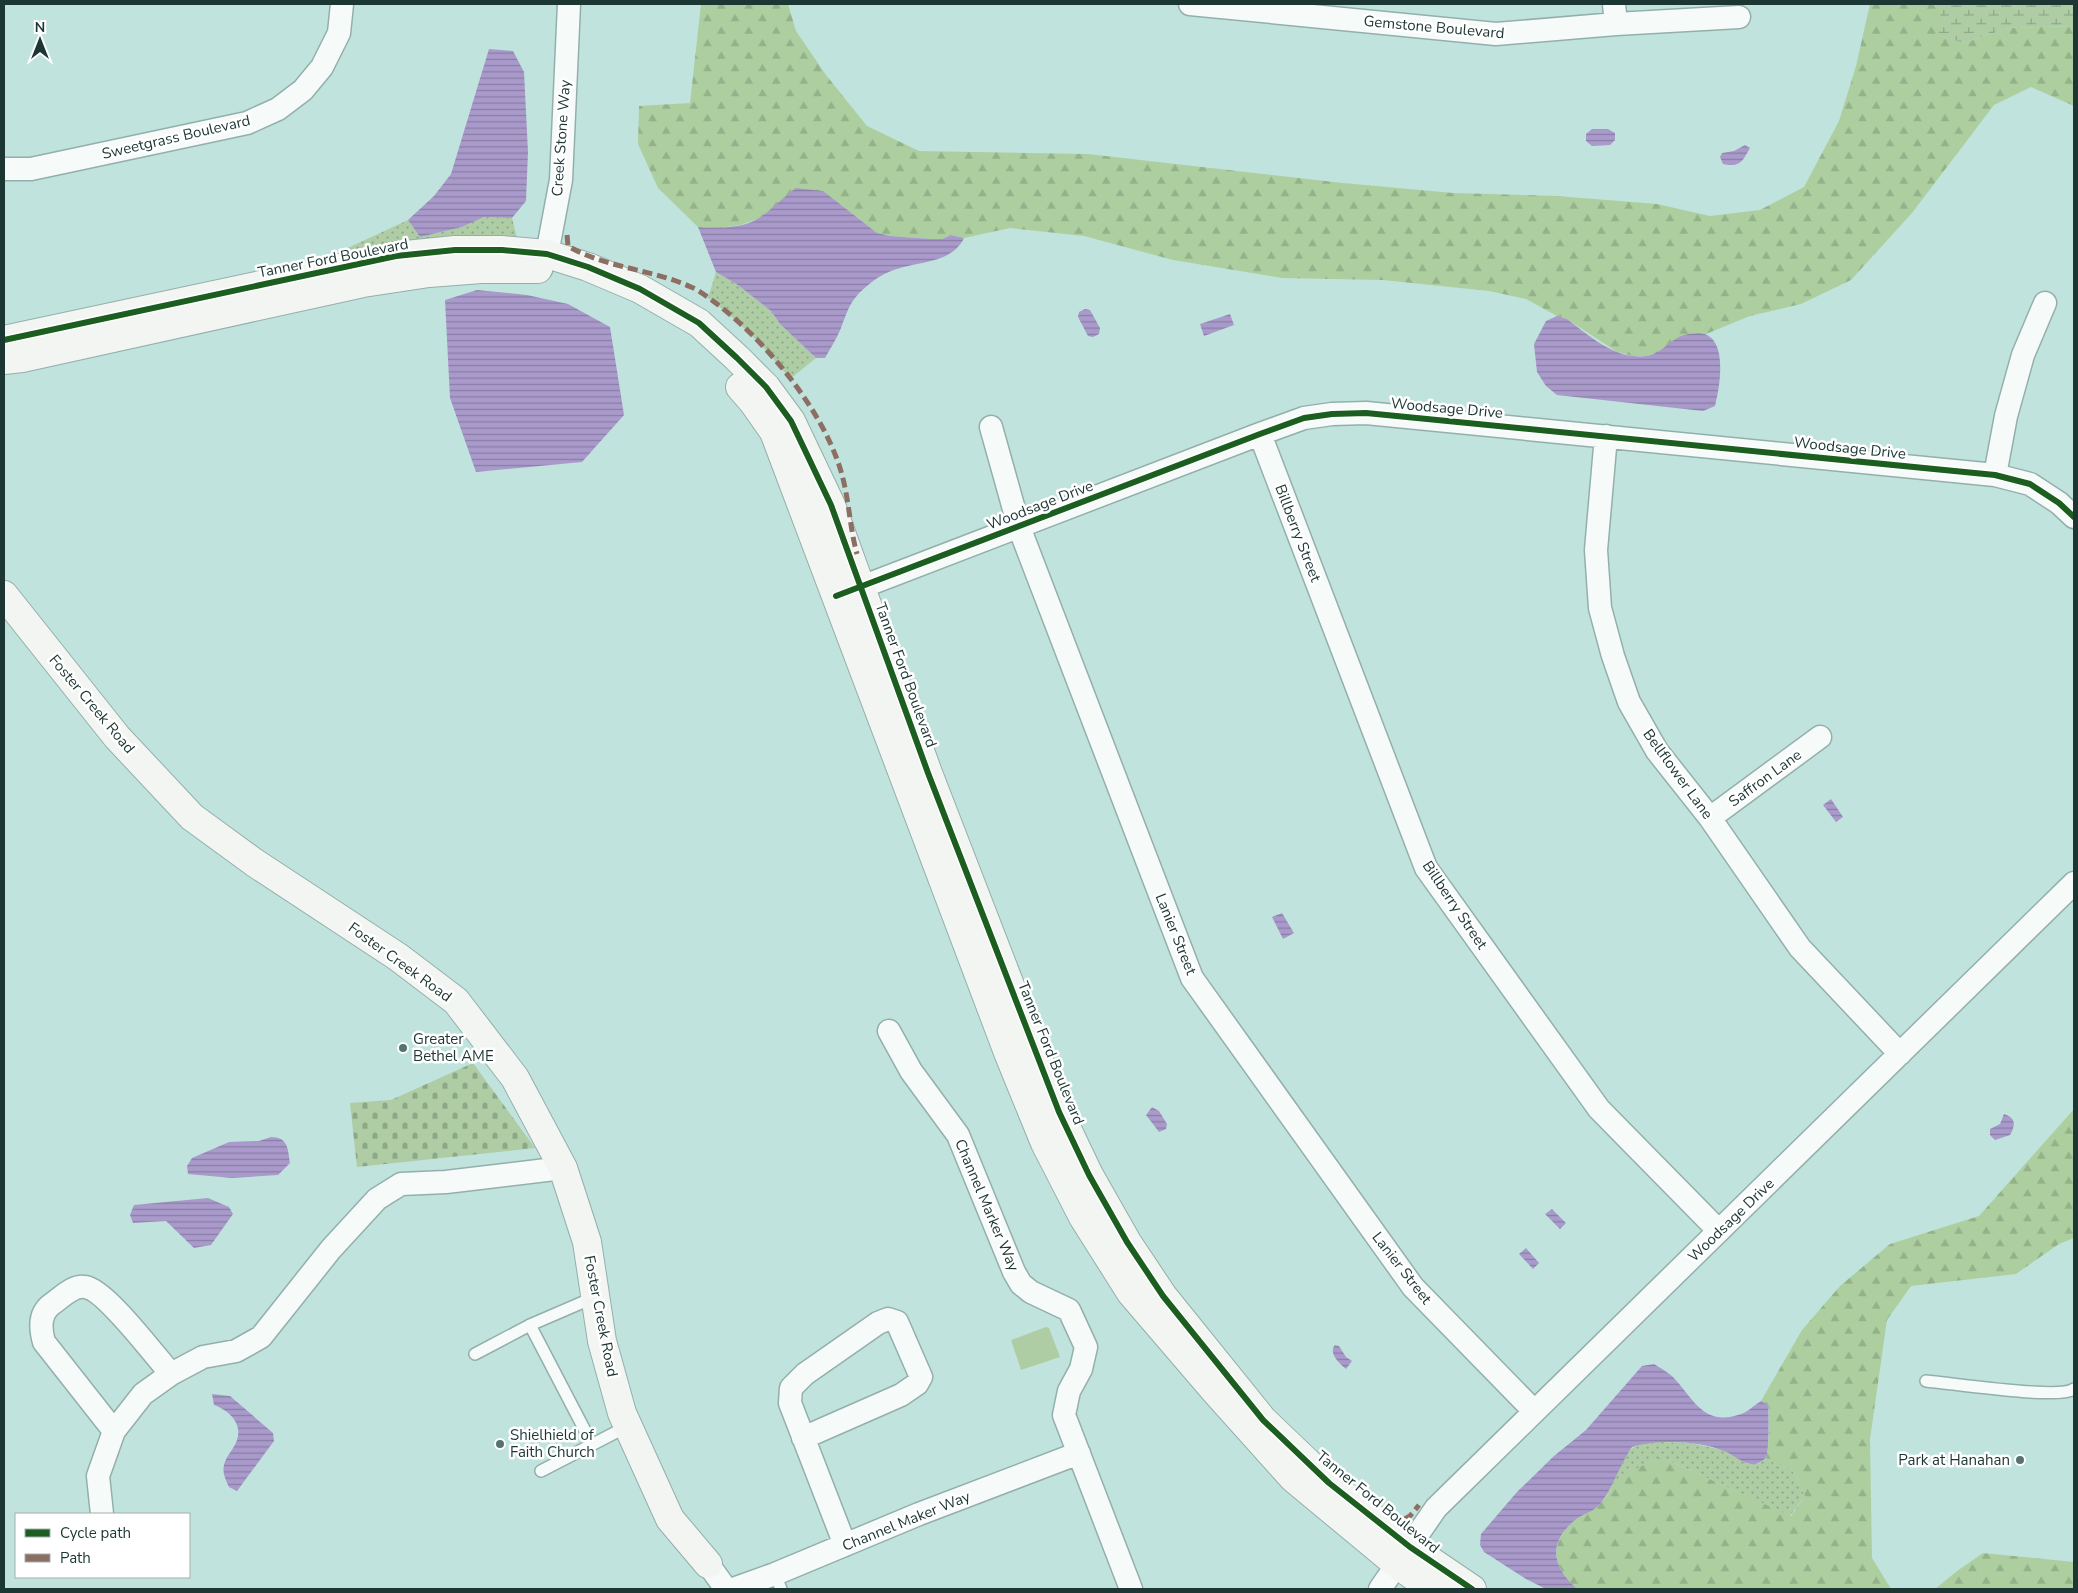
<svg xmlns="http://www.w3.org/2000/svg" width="2078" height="1593" viewBox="0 0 2078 1593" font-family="'Nunito Sans',sans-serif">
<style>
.grass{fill:url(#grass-dots)}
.forest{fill:url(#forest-firs)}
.wetland{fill:url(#wetland-marsh)}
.cemetery{fill:url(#cemetery-stones)}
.park{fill:#aecda5}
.water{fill:url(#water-rules)}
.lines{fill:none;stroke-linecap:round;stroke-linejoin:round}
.lane-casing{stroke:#94afab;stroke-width:14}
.street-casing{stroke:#94afab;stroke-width:25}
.secondary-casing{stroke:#94afab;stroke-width:30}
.lane{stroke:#f6fbfa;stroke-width:11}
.street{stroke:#f6fbfa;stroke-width:22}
.secondary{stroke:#f2f5f2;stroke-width:28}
.quiet{stroke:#8d6e63;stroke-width:5;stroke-dasharray:10 5;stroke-linecap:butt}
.cycleway-casing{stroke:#fff;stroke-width:9}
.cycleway{stroke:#1b5e20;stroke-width:6}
.poi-dot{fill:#55736f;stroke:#fff;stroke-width:2}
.labels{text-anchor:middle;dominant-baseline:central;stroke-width:5;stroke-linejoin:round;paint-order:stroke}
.street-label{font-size:15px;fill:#1c3633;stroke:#fff}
.poi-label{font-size:15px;fill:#1c3633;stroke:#fff;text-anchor:start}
</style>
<defs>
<pattern id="grass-dots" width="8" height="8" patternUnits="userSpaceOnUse" patternTransform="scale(1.25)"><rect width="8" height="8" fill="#aecda5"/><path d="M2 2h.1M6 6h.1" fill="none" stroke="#8da787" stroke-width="1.8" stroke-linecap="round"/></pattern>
<pattern id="forest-firs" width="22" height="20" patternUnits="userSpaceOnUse" patternTransform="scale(1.25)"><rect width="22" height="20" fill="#adcfa0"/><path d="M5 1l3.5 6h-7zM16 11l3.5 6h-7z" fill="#94b28a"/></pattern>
<pattern id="wetland-marsh" width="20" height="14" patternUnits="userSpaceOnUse" patternTransform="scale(1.25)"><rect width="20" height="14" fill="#aecda5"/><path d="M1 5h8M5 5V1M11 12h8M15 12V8" fill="none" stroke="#8da787"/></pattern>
<pattern id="cemetery-stones" width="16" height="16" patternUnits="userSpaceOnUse" patternTransform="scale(1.25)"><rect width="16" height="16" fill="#aecda5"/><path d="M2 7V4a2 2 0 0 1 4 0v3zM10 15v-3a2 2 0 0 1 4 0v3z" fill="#8da787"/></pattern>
<pattern id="water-rules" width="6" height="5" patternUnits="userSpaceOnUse" patternTransform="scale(1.25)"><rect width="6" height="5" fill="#a99acb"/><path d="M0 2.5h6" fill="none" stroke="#897ea5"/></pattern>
</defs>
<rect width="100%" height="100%" fill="#c0e3de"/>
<path class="grass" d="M484,217L512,218L517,238L324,259L408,220L420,237L462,227Z
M716,272L738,285L771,311L780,324L816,358L790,379C766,348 739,321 708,298Z
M1660,1442L1691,1443L1723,1450L1748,1464H1757L1766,1459L1792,1470L1805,1496L1790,1516L1661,1457L1630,1473L1604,1498C1610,1485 1622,1454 1634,1447C1641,1442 1652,1443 1660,1442Z"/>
<path class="forest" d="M701,4H788L796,31L826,75L867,126L919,151L1088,154L1343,183L1453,193L1557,196L1657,204L1710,216L1760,210L1804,187L1839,121L1856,66L1870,4H1943L1937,35L1964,43L2008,28L2074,26V106L2031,87L1994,105L1912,213L1851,280L1801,304L1750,316L1706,334L1693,333L1657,353L1646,356H1632L1617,352L1567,319L1557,316L1526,299L1489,291L1383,280L1282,278L1173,260L1084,236L1010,228L964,238L952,235L942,239H931L890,236L877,233L823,192L770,210L758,219L740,225L720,228L698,227L658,188L638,144L639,106L690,103Z
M2074,1109V1238L2059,1244L2016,1274L1911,1286L1887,1320L1870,1439L1872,1558L1891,1589H1577C1554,1568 1547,1546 1573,1522C1580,1515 1591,1512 1598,1505C1609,1495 1618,1481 1630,1473C1639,1466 1651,1462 1661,1457L1791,1516L1805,1496L1792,1470L1766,1459C1769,1450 1770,1414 1768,1405L1761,1401L1802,1330L1840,1286L1890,1244L1979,1216Z
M1983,1553L2074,1562V1589H1935L1957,1571Z"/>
<path class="wetland" d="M1943,4H2074V26L2008,28L1964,43L1936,35Z"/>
<path class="cemetery" d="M473,1063L535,1148L357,1167L350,1103L391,1100Z"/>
<path class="park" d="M1046,1327L1049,1328L1060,1357L1021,1370L1011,1340Z"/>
<path class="water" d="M489,49L513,51L524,72L528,152L526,201L512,218L484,217L462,227L420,237L408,220L434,196L451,174Z
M1592,129H1608L1615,133V140L1610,145L1592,146L1586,141V134Z
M1745,145L1750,148C1743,160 1741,168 1723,164L1720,157L1722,153L1734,151Z
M796,188L823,191L877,233L890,236L931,239H942L951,235L964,238C952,263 921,261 897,269C886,272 875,279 867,286C851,299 848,309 841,328C837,338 830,349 825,358H816L780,324L771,311L738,285L716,272L698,227C718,228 742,229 759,218C773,209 783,197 796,188Z
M477,290L527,295L568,304L610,327L624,415L582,462L476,472L450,398L445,300Z
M1085,309L1090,310L1100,328L1099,334L1093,337L1088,336L1078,317L1079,312Z
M1230,314L1234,325L1204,336L1200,324Z
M1557,316L1567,319C1586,333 1609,354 1633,356C1660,359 1662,345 1681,336C1687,334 1693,333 1699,333C1729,335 1720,386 1715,406L1703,411L1557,395L1546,386L1537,372L1534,344L1546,321Z
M1831,799L1843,817L1836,822L1823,805Z
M1282,913L1294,933L1283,939L1272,917Z
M1152,1107L1159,1111L1167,1124L1166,1129L1159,1132L1146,1115Z
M2004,1114C2017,1118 2015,1126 2010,1135L1995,1140L1990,1135V1129L2000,1124Z
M271,1137C288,1137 288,1149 290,1163L278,1175L232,1178L188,1174L187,1166L192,1158L229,1142L259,1141Z
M208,1198L229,1207L233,1214L211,1245L194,1248L166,1221L133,1223L130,1215L134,1205Z
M1552,1209L1566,1223L1560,1229L1545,1214Z
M1526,1248L1539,1263L1533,1269L1519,1254Z
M1335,1345L1339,1346L1346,1357L1352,1361L1346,1369C1339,1363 1328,1353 1335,1345Z
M1654,1364C1660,1368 1668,1372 1673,1377C1693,1398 1703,1426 1738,1415C1747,1413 1753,1406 1761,1401L1768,1405C1769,1411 1769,1454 1766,1458C1764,1460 1758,1463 1756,1464C1745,1466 1734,1455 1724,1451C1700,1441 1657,1439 1632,1447C1620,1464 1610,1495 1597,1507C1590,1513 1580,1515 1574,1521C1546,1545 1554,1568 1577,1589H1546L1526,1579L1484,1552L1480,1545L1481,1534L1517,1492L1554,1456L1586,1430L1642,1366Z
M212,1394L230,1396L273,1433L274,1441L237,1491L229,1487C226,1480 222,1473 224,1465C226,1456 234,1449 237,1440C243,1423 228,1410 214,1405Z"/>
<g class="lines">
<defs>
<path id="lane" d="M475,1354L530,1325
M1926,1381C1951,1383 2059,1400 2074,1389
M592,1444L530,1325L595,1297
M541,1471L628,1426
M775,1574L781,1589"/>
<path id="street" d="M1190,4L1496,34L1616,24L1739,17
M1614,4L1616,24
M4,169H31L247,123L278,109L303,90L322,67L339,33L342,4
M541,269L547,254L561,180L569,4
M991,427L1019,527L1192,978L1413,1287L1534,1411
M1260,434L1426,868L1599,1109L1719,1231
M1606,436L1596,550L1600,608L1613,656L1629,702L1657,751L1710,818L1800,948L1900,1054
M1995,475L2006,416L2023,355L2045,303
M846,593L1260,434L1304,418L1332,414L1366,413L1995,475L2030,484L2059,503L2074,517
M1710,818L1820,737
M889,1031L911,1071L958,1135L1014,1272L1021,1284L1031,1292L1069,1310L1086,1347L1081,1369L1069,1391L1064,1415L1131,1589
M114,1431L44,1342C40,1328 39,1313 52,1304C62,1297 73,1285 85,1287C105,1289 156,1357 171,1374
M803,1438L901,1395L917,1384L921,1377L897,1322L888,1319L878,1323L805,1374L791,1388L790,1403L845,1545
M102,1514L98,1476L114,1431L143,1394L171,1374L203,1357L236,1351L261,1337L331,1249L377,1199L401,1184L446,1182L563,1168
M708,1564L726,1589
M733,1589L775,1574L919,1514L1079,1453
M1380,1589L1436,1508L2074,883"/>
<path id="secondary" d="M4,340L396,256L455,250H502L547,254L588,267L640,289L699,323L737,358L766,387L791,421L831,505L928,773L1059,1112L1089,1175L1127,1242L1163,1296L1263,1420L1329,1483L1410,1547L1472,1589
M4,360L22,358L363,283L429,273L481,269H538
M740,387L753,402L774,432L1009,1055L1045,1143L1083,1217L1131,1293L1215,1391L1293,1478L1398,1565L1432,1589
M4,595L117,737L192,817L255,863L398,957L456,1001L515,1078L563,1168L587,1242L602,1341L622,1413L670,1519L708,1564"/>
</defs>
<use href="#lane" class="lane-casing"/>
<use href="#street" class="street-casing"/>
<use href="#secondary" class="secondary-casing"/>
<use href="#lane" class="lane"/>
<use href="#street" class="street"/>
<use href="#secondary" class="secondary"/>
<path class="quiet" d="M567,235L568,246C605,268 652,269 691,287C699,290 706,296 713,301C763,338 819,405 839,465C849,494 849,525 857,554
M1390,1518L1401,1521L1410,1516L1419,1505"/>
<defs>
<path id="cycleway" d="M4,340L396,256L455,250H502L547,254L588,267L640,289L699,323L737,358L766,387L791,421L831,505L928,773L1059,1112L1089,1175L1127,1242L1163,1296L1263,1420L1329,1483L1410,1547L1472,1589
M836,596L1260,434L1304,418L1332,414L1366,413L1995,475L2030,484L2059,503L2074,517"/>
</defs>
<use href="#cycleway" class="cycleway-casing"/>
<use href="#cycleway" class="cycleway"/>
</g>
<g class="poi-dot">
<circle cx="403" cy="1048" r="5"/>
<circle cx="500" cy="1444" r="5"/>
<circle cx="2020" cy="1460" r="5"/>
</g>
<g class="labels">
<g class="street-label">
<text transform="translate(1434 27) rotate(5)">Gemstone Boulevard</text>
<text transform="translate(176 137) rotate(-13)">Sweetgrass Boulevard</text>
<text transform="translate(561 138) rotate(-86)">Creek Stone Way</text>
<text transform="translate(333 258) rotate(-11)">Tanner Ford Boulevard</text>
<text transform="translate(1447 408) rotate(5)">Woodsage Drive</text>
<text transform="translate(1850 448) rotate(6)">Woodsage Drive</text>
<text transform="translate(1040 505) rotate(-21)">Woodsage Drive</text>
<text transform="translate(1298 533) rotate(69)">Billberry Street</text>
<text transform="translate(906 675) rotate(70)">Tanner Ford Boulevard</text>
<text transform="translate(92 704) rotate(50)">Foster Creek Road</text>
<text transform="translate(1678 774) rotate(54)">Bellflower Lane</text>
<text transform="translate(1765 778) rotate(-36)">Saffron Lane</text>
<text transform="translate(1455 905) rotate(56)">Billberry Street</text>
<text transform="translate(1176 934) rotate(68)">Lanier Street</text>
<text transform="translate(400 962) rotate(36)">Foster Creek Road</text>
<text transform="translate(1051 1053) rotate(68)">Tanner Ford Boulevard</text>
<text transform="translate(987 1205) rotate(67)">Channel Marker Way</text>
<text transform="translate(1731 1220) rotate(-44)">Woodsage Drive</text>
<text transform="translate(1402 1268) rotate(52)">Lanier Street</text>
<text transform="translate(601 1316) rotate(79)">Foster Creek Road</text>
<text transform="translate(1378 1502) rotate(39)">Tanner Ford Boulevard</text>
<text transform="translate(906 1521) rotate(-22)">Channel Maker Way</text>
</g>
<g class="poi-label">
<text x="413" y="1039">Greater<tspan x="413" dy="17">Bethel AME</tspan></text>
<text x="510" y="1435">Shielhield of<tspan x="510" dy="17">Faith Church</tspan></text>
<text x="2010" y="1460" text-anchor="end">Park at Hanahan</text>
</g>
</g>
<rect width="2078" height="1593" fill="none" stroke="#1c3633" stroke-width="10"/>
<rect x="15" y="1513" width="175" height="65" fill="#ffffff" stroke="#a4afad"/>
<rect x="25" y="1529" width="25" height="8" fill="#1b5e20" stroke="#a4afad"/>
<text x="60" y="1538" font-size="15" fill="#1c3633">Cycle path</text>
<rect x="25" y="1554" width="25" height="8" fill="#8d6e63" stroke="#a4afad"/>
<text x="60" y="1563" font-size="15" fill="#1c3633">Path</text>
<g transform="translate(40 40)" stroke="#ffffff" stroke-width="4" paint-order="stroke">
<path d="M0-4L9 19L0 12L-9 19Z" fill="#1c3633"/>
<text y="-8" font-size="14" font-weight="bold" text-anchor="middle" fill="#1c3633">N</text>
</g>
</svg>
